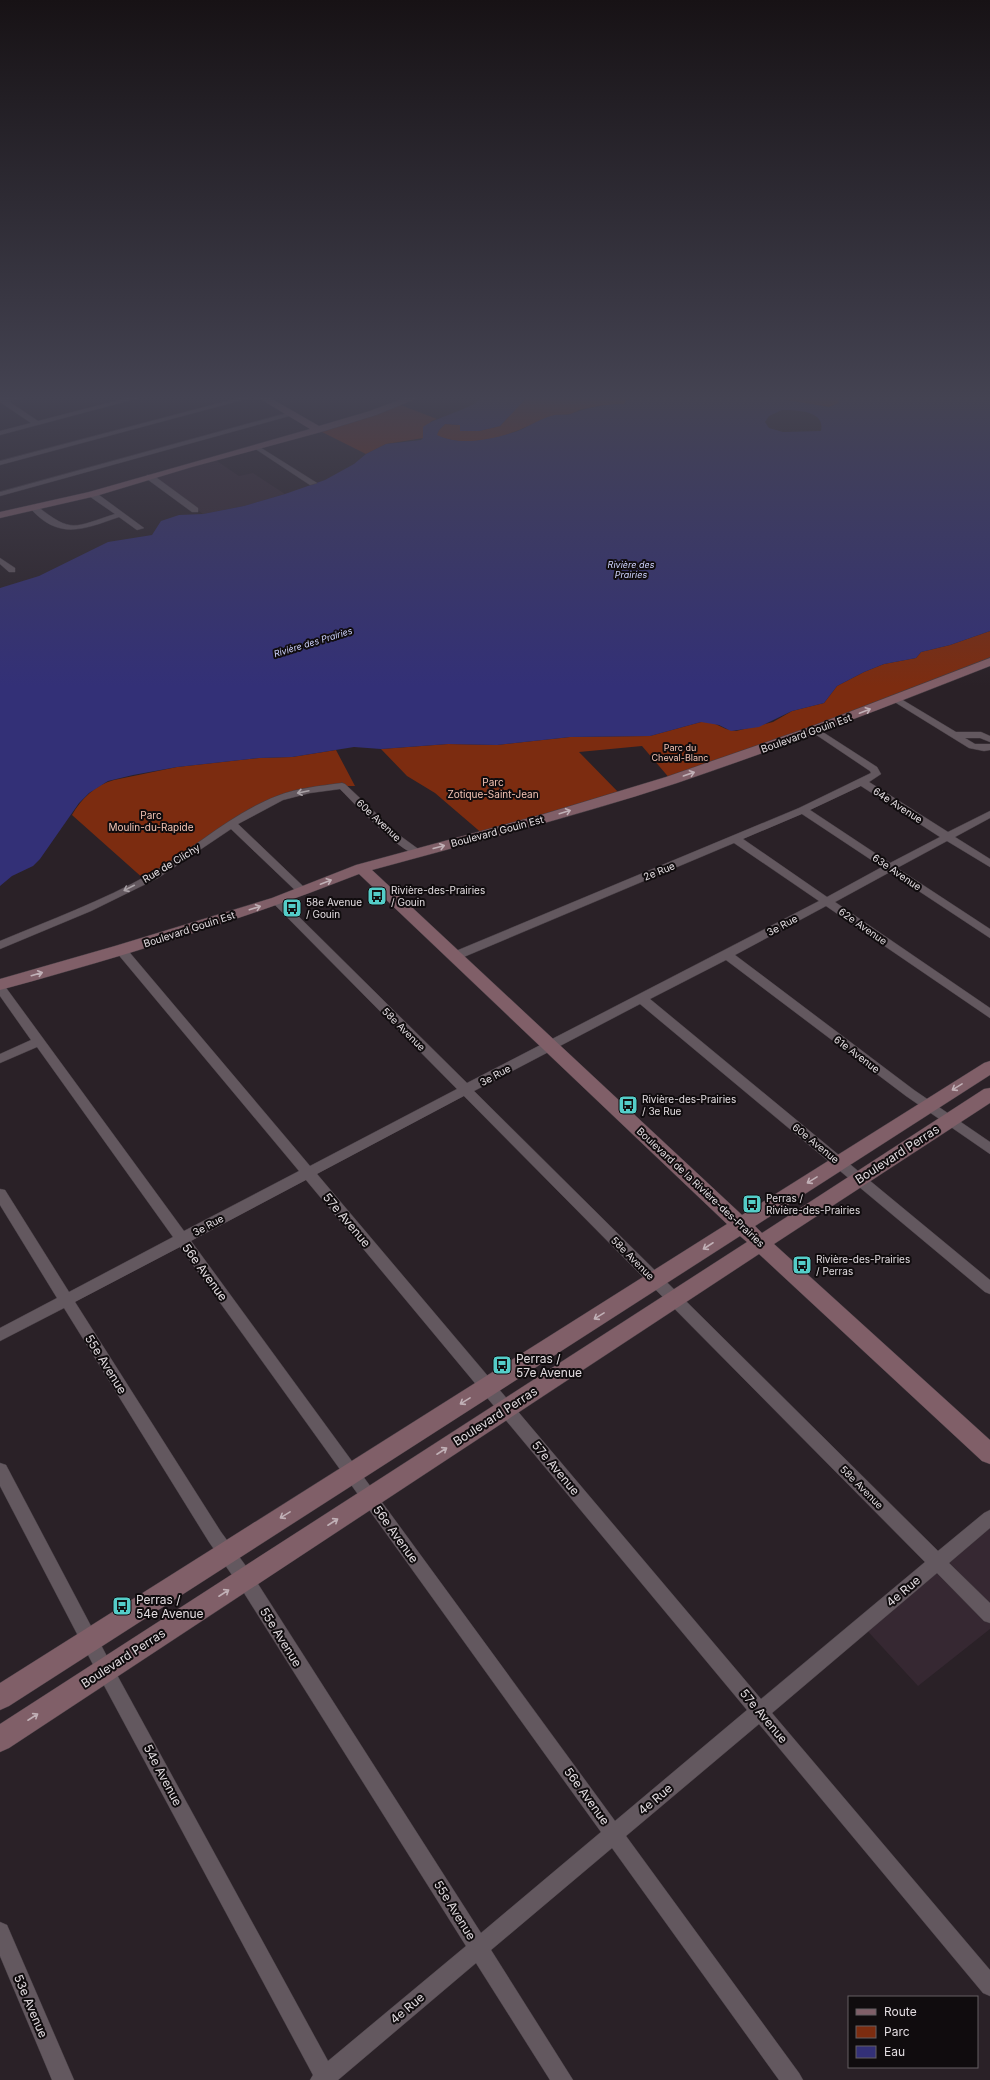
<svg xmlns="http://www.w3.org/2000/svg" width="990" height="2080" viewBox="0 0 990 2080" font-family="Inter,sans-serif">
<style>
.built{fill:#362832}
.green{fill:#7c2c10}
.water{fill:#333077;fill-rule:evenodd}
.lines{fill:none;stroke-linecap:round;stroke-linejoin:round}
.street-casing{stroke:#443c42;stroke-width:1}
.secondary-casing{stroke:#443c42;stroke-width:1}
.street{fill:#63585f;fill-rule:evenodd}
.secondary{fill:#805f68;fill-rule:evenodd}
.oneway{stroke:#c0b0b6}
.oneway2{stroke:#a9a1a6}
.labels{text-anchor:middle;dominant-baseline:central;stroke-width:4;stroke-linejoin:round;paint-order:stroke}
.far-water-label{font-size:9px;font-style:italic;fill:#cfd4fe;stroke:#100c0e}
.far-park-label{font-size:9px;fill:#f4c4b4;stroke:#100c0e}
.street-label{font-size:10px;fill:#e2dce0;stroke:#100c0e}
.park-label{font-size:10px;fill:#f4c4b4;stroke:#100c0e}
.poi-label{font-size:10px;fill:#e2dce0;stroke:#100c0e;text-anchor:start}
.near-street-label{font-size:12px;fill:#e2dce0;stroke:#100c0e}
.near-poi-label{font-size:12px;fill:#e2dce0;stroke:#100c0e;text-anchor:start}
</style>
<rect width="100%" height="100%" fill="#2a2127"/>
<path class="built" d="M214,459L239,476L253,473L285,494L244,506L203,514L154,477Z
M990,1528V1629L918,1686L862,1625Z"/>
<path class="green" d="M529,395H637L626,400L625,404C610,404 594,406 579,410C577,411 574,413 571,414C565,415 559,414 553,416C541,419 531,425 519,430C495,440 461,447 436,435L439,430L445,424L460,425V431H479L500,426Z
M780,395H837L839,403L829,407L780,399Z
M398,404L437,419L431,421L423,438L386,444L366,454L318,430Z
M990,631V662L671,780L642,746L579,752L621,795L484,835L435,793L407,776L381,749L448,744L497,745L570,737L650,736L701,722H711L726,729L736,731L773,722L792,711L824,703L837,686L864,672L884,664L916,658L921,652L950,645Z
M336,750L355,786H342L280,798L145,880L72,815C81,799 95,785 114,780L177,767L259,758L292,757Z"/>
<path class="water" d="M482,395H529L500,426L479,431H460V425L445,424L439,430L437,435C461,447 493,439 518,431C530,426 541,418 555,415C561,414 568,416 573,413C590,407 607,404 624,404L626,400L637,395H780V399L829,407L839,403L837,395H990V631L950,645L921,652L916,658L884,664L864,672L837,686L824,703L792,711L759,727L731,731L719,725L701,722L650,736L570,737L497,745L448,744L381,749L354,747L292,757L259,758L177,767L133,775L108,781L89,793L79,803L40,859L33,866L12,876L0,886V588L39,576L108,542L152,535L161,521L179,515L203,514L244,506L285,494L325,480L354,464L366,454L386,444L421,440L423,438V427C437,416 479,408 482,395ZM782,410C794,410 826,410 821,431L783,432L769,428L765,422L769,416Z"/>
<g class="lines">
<defs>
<path id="street" d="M20,395H37L8,401L38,421L139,395H150L0,435V431L31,423L0,402V396L4,398Z
M250,395H261L0,465V461Z
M291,412L293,413V415L0,496V492Z
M256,445L258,446L317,483L310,485L254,448L253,447Z
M147,475H153L198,508V512H192L147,479Z
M89,492H95L144,528L137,530L119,517C84,529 59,541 30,508L37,506C72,534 74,527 115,514L89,496Z
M0,558L15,568V572H9L0,564Z
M896,696L956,732H981L990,736V742L980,738H965L975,744H990V750L984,751L969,748L893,701V697Z
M815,727L877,767L881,774L869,782L948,832L990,811V818L955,837L990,859V867L947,841L897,868L990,929V938L890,872L835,902L990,1008V1018L826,906L735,955L914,1090L990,1142V1154L906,1096L726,960L650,999L990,1280V1294L985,1292L640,1004L474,1091L938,1551L984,1513L990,1510V1528L949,1563L990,1603V1623L984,1621L937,1573L772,1713L990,1970V1996L983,1993L759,1724L626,1836L799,2073L803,2080H779L612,1848L491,1950L573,2080H550L476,1963L338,2080H310L313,2075L99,1676L0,1486V1463L6,1465L111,1664L328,2061L466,1946L239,1585L209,1542L64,1308L0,1341V1328L57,1298L0,1205V1189L5,1190L69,1292L173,1237L37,1047L0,1063V1054L31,1040L0,996V984L4,985L184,1231L299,1171L117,953L115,950L117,947H125L310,1166L457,1089L273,903L272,901L273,899H281L467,1083L819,901L734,843L459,959L455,960L449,956L451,953L799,808L871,773L870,771L812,732L810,730ZM861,786L940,837L890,863L810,810ZM802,814L882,867L827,897L743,839ZM464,1096L925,1562L761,1699L317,1174ZM306,1180L747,1710L615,1821L191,1241ZM180,1247L601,1832L481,1933L251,1573L221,1532L75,1302Z
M342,783L345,784L399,835L421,851L422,853L421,855C406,859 352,801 340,789L310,793L283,800L238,824L306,889L307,891L306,893H298L231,829L158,878L91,911L0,949V941C50,920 102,901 150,874C193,850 230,814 277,796C297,788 320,786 342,783Z
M0,1922L7,1925L74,2080H52L0,1956Z"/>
<path id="secondary" d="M254,395H265L319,426L370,411L412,395H425L376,415L321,432L192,467L96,496L0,518V512L89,492L310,429Z
M990,658V666C886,707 783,747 677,783C577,816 474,842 372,870L742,1215L984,1063L990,1061V1075L755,1226L762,1233L984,1089L990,1088V1103L774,1244L990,1440V1464L982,1461L759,1254L9,1748L0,1752V1724L747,1242L740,1236L9,1706L0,1710V1683L727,1224L359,874C242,920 121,957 0,990V979L115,946L272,898L356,865L544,814L666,777L810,727Z"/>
</defs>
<use href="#street" class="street-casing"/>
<use href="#secondary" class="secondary-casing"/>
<use href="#street" class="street"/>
<use href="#secondary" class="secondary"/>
</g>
<defs><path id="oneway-shaft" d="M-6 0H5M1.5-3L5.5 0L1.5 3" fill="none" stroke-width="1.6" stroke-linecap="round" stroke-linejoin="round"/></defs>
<g class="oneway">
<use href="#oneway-shaft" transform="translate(865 711) rotate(-21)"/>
<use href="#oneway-shaft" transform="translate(689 774) rotate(-19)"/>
<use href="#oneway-shaft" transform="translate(565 812) rotate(-17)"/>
<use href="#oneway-shaft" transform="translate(439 847) rotate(-15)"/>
<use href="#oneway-shaft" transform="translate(326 882) rotate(-21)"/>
<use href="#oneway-shaft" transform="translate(255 908) rotate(-18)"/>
<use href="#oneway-shaft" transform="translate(37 974) rotate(-16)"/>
<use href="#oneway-shaft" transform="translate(957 1087) rotate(148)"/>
<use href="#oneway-shaft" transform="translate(812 1180) rotate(148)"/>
<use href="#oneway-shaft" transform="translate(708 1246) rotate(147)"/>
<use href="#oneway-shaft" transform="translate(599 1316) rotate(148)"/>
<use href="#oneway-shaft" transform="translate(465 1401) rotate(148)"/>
<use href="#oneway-shaft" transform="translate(442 1451) rotate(-33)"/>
<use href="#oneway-shaft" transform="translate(285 1515) rotate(148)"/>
<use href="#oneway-shaft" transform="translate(333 1522) rotate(-33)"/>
<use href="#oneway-shaft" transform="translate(224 1593) rotate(-33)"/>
<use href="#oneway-shaft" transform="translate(33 1717) rotate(-33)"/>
</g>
<g class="oneway2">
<use href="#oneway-shaft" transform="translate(303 792) rotate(168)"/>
<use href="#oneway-shaft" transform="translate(129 888) rotate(153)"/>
</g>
<linearGradient id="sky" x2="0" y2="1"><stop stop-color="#171215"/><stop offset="0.58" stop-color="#444352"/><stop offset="1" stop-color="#444352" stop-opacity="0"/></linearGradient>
<rect width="990" height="686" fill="url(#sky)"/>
<defs>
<symbol id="bus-square" viewBox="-11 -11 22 22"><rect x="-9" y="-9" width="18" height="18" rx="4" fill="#54cdc8" stroke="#100c0e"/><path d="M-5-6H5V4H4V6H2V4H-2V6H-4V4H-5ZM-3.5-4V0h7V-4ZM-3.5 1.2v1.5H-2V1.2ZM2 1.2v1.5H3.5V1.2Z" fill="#111"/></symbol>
</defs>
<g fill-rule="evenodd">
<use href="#bus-square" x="366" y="885" width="22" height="22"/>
<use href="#bus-square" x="281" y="897" width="22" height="22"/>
<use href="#bus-square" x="617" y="1094" width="22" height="22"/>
<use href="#bus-square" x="741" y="1193" width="22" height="22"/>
<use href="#bus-square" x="791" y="1254" width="22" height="22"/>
<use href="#bus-square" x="491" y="1354" width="22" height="22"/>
<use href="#bus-square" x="111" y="1595" width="22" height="22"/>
</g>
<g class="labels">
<g class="far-water-label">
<text x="631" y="564">Rivière des<tspan x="631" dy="10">Prairies</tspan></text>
<text transform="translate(313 642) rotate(-17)">Rivière des Prairies</text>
</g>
<g class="far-park-label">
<text x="680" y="747">Parc du<tspan x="680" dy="10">Cheval-Blanc</tspan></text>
</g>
<g class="street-label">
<text transform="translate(806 733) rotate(-20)">Boulevard Gouin Est</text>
<text transform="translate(898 805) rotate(33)">64e Avenue</text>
<text transform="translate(379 820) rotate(43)">60e Avenue</text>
<text transform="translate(497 831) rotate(-15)">Boulevard Gouin Est</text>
<text transform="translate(171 863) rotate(-31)">Rue de Clichy</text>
<text transform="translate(659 871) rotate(-22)">2e Rue</text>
<text transform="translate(897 872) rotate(34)">63e Avenue</text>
<text transform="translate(782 925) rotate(-28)">3e Rue</text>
<text transform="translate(863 926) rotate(35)">62e Avenue</text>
<text transform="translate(189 929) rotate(-18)">Boulevard Gouin Est</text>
<text transform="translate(404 1029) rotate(45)">58e Avenue</text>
<text transform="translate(857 1054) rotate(37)">61e Avenue</text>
<text transform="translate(495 1075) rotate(-28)">3e Rue</text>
<text transform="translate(816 1143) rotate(39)">60e Avenue</text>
<text transform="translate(701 1187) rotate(43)">Boulevard de la Rivière-des-Prairies</text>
<text transform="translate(208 1225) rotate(-28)">3e Rue</text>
<text transform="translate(633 1258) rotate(45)">58e Avenue</text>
<text transform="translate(862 1487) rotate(45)">58e Avenue</text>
</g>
<g class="park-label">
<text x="493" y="782">Parc<tspan x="493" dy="12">Zotique-Saint-Jean</tspan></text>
<text x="151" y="815">Parc<tspan x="151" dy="12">Moulin-du-Rapide</tspan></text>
</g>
<g class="poi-label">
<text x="391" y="890">Rivière-des-Prairies<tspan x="391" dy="12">/ Gouin</tspan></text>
<text x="306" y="902">58e Avenue<tspan x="306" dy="12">/ Gouin</tspan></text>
<text x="642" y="1099">Rivière-des-Prairies<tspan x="642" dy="12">/ 3e Rue</tspan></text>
<text x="766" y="1198">Perras /<tspan x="766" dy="12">Rivière-des-Prairies</tspan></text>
<text x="816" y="1259">Rivière-des-Prairies<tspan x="816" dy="12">/ Perras</tspan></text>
</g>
<g class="near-street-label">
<text transform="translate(897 1154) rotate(-33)">Boulevard Perras</text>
<text transform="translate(347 1220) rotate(50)">57e Avenue</text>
<text transform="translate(205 1272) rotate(54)">56e Avenue</text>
<text transform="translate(106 1364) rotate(58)">55e Avenue</text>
<text transform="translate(495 1416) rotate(-33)">Boulevard Perras</text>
<text transform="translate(556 1468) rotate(50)">57e Avenue</text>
<text transform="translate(396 1534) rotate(54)">56e Avenue</text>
<text transform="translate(903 1591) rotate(-40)">4e Rue</text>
<text transform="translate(281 1637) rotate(58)">55e Avenue</text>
<text transform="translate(123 1658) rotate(-33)">Boulevard Perras</text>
<text transform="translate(764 1716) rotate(50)">57e Avenue</text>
<text transform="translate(163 1775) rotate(62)">54e Avenue</text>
<text transform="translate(587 1796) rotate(54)">56e Avenue</text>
<text transform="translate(655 1799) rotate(-40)">4e Rue</text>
<text transform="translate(455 1910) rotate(58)">55e Avenue</text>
<text transform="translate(31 2006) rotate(67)">53e Avenue</text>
<text transform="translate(407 2008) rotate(-40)">4e Rue</text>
</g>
<g class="near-poi-label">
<text x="516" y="1358">Perras /<tspan x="516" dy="14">57e Avenue</tspan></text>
<text x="136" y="1599">Perras /<tspan x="136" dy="14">54e Avenue</tspan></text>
</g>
</g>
<rect x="848" y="1996" width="130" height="72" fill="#100c0e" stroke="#645f62"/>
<rect x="856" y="2009" width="20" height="6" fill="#805f68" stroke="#645f62"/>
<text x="884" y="2016" font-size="12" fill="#e2dce0">Route</text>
<rect x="856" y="2026" width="20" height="12" fill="#7c2c10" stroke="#645f62"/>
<text x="884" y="2036" font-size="12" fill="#e2dce0">Parc</text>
<rect x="856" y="2046" width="20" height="12" fill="#333077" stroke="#645f62"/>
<text x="884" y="2056" font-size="12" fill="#e2dce0">Eau</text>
</svg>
